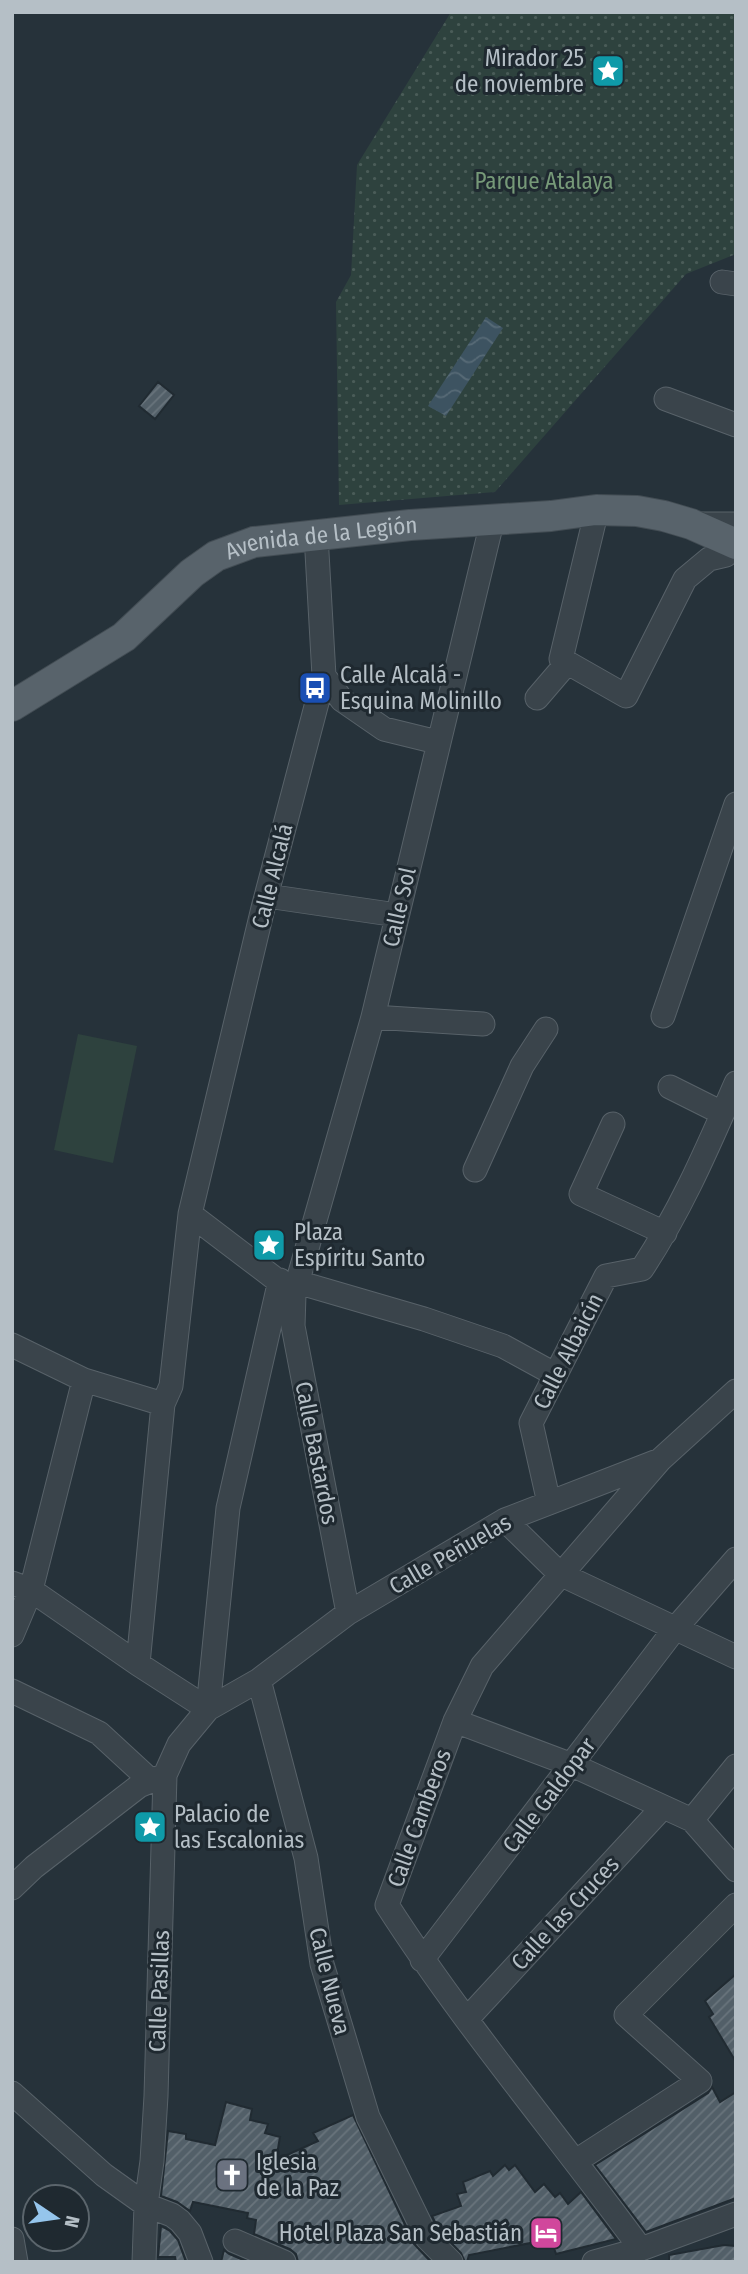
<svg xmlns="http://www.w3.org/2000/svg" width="748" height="2274" viewBox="0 0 748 2274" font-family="'Fira Sans Condensed',sans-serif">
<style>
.grass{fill:url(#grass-dots)}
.garden{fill:#2e423e}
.water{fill:url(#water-waves)}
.building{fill:url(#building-hatch);stroke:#212b32;stroke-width:2}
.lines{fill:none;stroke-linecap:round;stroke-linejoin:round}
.minor-casing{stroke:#586269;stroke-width:25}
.major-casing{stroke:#434d54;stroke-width:32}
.minor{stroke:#3a444b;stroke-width:23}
.major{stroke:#58636b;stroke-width:30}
.labels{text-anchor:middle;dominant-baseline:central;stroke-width:6;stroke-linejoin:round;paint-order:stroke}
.poi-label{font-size:23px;fill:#b5bfc6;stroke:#1f2930;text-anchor:start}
.park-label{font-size:23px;fill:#769978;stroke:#1f2930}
.street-label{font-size:23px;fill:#b5bfc6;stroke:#1f2930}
</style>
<defs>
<pattern id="grass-dots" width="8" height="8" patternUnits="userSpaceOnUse" patternTransform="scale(1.75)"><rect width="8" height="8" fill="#2e423e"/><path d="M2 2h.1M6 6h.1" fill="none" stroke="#4a5c58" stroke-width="1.8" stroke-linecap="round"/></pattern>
<pattern id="water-waves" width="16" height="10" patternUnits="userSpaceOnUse" patternTransform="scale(1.75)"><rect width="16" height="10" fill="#3d5361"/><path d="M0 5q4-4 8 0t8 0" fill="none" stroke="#576a76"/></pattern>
<pattern id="building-hatch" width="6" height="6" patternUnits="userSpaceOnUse" patternTransform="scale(1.75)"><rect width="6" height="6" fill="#525f68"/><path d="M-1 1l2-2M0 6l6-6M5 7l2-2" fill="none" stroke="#69747c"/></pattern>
</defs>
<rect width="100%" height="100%" fill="#26323a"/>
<path class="grass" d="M451,12H736V254L686,274L495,492L339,505L336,302L351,275L357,165Z"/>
<path class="garden" d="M78,1034L137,1046L113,1163L54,1150Z"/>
<path class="water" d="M486,317L503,328L446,416L428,406Z"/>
<path class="building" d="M158,382L174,395L155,419L139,406Z
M736,1974V2062L709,2017L713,2014L705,2001Z
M712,2087L720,2102L736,2092V2198L646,2232L595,2165L708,2093Z
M226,2102L252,2109L250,2120L268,2124L265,2133L280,2137L276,2160L318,2141L313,2133L353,2115L414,2244L431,2262H298L296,2254L290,2249L254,2234L256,2220L247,2218L248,2213L193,2202L190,2211L177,2202L161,2196L168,2131L186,2134V2139L215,2145Z
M505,2165L509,2170L515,2165L535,2192L544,2184L555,2197L560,2193L568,2204L581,2192L616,2239L556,2254L551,2239L469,2255L467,2262H465L461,2253L439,2230L432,2216L461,2206L457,2194L466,2192L463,2182L490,2171L493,2176Z
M161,2226L170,2231L178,2240L186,2262H176L175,2257H158Z
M724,2245L736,2246V2262H669V2255Z
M224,2250L229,2254L248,2262H221Z"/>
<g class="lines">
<defs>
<path id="minor" d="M722,282L736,284
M666,399L736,425
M594,522L561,659L626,696L685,579L709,559L726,555
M697,524H736
M324,676L342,700L384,729L437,742
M537,698L567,663
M267,896L397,915
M663,1016L736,804
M373,1017L483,1024
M670,1087L722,1113
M613,1124L581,1194L665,1233
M475,1170L522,1066L546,1029
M190,1214L290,1290
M297,1282L424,1319L503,1346L556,1375
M12,1345L84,1380L163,1404
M549,1503L531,1423L606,1276L642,1269C682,1208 707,1149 736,1083
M505,1520L560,1574L736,1657
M12,1583L31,1590L138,1664L208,1709
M348,1613L293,1326L294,1294L373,1017L493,518
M12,1635L31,1590L84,1380
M138,1664L163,1404L171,1386L190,1214L263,908L324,676L316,535
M259,1680L306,1858L322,1964L368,2117L427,2238L451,2262
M12,1691L99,1733L150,1780
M208,1709L228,1508L280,1280
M455,1721L572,1765L692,1820L736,1870
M692,1820L736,1766
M12,1888L34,1867L139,1786L165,1775L179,1744L208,1709L259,1680L348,1613L505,1520L655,1462
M422,1960L674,1630L736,1559
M467,2019L663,1807
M12,2093L104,2175L146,2205L172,2215L180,2221L190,2233L201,2262
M576,2161L700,2081L626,2015L736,1905
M12,2239L16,2262
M235,2241L284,2262
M641,2249C557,2134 464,2025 387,1905L455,1721L482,1666L660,1460L736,1391
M144,2262L146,2205L152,2161L156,2096L165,1775
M594,2262L641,2249L736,2214"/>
<g id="major">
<path id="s1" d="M12,706L124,637L192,573L216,556L254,542L410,525L551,516L596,510L637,511L664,516L691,524L736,544"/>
</g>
</defs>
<use href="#minor" class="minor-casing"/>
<use href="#major" class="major-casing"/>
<use href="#minor" class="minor"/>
<use href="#major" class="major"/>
</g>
<defs>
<symbol id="sight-square" viewBox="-11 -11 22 22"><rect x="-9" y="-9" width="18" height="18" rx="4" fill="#0f9aa8" stroke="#1f2930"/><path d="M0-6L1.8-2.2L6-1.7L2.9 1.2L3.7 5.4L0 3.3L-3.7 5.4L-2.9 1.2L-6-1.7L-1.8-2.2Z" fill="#fff"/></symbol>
<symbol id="bus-square" viewBox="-11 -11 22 22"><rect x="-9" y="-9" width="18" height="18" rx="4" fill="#1a4fb4" stroke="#1f2930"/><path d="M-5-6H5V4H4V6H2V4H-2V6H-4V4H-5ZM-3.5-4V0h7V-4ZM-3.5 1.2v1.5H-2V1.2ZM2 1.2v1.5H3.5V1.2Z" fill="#fff"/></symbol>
<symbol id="church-square" viewBox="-11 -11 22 22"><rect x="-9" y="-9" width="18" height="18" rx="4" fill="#6b7280" stroke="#1f2930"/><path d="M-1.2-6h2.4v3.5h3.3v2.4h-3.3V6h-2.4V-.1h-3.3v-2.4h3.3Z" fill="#fff"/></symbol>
<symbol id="hotel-square" viewBox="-11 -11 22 22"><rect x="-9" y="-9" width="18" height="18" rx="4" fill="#d1479c" stroke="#1f2930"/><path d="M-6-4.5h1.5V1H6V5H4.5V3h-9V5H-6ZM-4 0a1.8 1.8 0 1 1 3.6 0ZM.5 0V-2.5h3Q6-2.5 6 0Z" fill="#fff"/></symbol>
</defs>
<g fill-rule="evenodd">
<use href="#sight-square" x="589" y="52" width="38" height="38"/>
<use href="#bus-square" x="296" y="669" width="38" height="38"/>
<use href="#sight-square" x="250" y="1226" width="38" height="38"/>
<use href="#sight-square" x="131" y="1808" width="38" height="38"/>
<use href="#church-square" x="213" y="2156" width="38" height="38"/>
<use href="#hotel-square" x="527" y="2214" width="38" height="38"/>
</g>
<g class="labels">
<g class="poi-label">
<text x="584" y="58" text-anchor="end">Mirador 25<tspan x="584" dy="26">de noviembre</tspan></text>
<text x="340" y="675">Calle Alcalá -<tspan x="340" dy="26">Esquina Molinillo</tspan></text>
<text x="294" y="1232">Plaza<tspan x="294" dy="26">Espíritu Santo</tspan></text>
<text x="174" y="1814">Palacio de<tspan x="174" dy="26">las Escalonias</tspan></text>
<text x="256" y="2162">Iglesia<tspan x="256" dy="26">de la Paz</tspan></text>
<text x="522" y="2233" text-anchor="end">Hotel Plaza San Sebastián</text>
</g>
<g class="park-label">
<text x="544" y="181">Parque Atalaya</text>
</g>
<g class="street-label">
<text stroke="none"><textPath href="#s1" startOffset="362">Avenida de la Legión</textPath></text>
<text transform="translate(272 876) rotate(-76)">Calle Alcalá</text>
<text transform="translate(399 907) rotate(-77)">Calle Sol</text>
<text transform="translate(568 1351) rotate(-63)">Calle Albaicín</text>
<text transform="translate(317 1453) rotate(79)">Calle Bastardos</text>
<text transform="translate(450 1554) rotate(-30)">Calle Peñuelas</text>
<text transform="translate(549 1795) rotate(-53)">Calle Galdopar</text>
<text transform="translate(419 1818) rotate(-70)">Calle Camberos</text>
<text transform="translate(565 1913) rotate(-47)">Calle las Cruces</text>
<text transform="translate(330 1981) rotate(76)">Calle Nueva</text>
<text transform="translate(159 1991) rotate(-88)">Calle Pasillas</text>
</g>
</g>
<rect width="748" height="2274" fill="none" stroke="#b5bfc6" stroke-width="28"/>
<g transform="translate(56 2218) rotate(103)"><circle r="33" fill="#1f2930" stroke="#5b656c" stroke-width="2"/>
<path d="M0-5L12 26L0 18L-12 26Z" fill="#95c5ec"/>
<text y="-10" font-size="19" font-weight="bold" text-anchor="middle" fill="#b5bfc6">N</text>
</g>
</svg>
